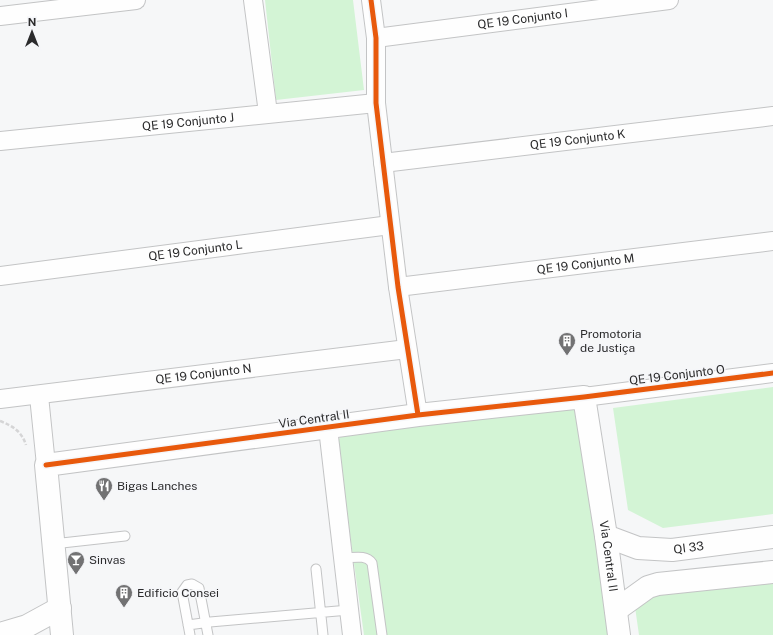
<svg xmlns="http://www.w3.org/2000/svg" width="773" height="635" viewBox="0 0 773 635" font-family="'Public Sans',sans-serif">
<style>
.green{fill:#d3f4d5}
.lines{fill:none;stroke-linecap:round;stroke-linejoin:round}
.lane-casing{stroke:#c3c4c5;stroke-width:11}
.street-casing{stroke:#c3c4c5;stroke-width:20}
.secondary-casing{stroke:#c3c4c5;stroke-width:24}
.path{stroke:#d5d5d6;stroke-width:2.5;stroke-dasharray:4 2;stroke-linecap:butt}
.lane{stroke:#fefefe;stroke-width:9}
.street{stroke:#fefefe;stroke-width:18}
.secondary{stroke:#fefefe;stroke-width:22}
.cycleway-casing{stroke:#f5f6f9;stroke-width:8}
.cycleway{stroke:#e8590c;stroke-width:5}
.labels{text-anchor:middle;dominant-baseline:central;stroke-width:3;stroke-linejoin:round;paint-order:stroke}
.street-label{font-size:12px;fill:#2b2b2c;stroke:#f5f6f9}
.poi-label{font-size:12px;fill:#2b2b2c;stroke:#f5f6f9;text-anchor:start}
</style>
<rect width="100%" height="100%" fill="#f6f7f8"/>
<path class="green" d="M265,0H353L364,90L276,100Z
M773,387V514L663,528L628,510L613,408Z
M573,400L621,635H364L337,442L345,430Z
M773,577V635H639L635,607L660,590Z"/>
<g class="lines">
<defs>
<path id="lane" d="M53,544L125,536
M343,558C353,558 366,554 372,563L382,635
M316,569L323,635
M188,625L210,622L349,610
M190,635L182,592L187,585L192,584L199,588L208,635"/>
<g id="street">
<path d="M253,0L268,113"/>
<path d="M371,0L376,38V103L398,287L418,415"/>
<path d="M0,16L136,0"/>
<path id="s1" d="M376,38L669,0"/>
<path id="s2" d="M0,141L376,103"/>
<path id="s3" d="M383,163L773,116"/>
<path id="s4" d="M0,276L390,225"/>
<path id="s5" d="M398,287L773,241"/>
<path d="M39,396L46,465"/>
<path d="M584,397L773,373"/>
<path id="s6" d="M0,399L407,349"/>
<path d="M328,428L352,635"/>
</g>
<g id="secondary">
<path id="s7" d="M606,536L638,548L672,550L773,537"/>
<path d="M616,610L648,587L658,584L773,572"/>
<path d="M0,634L27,626L60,608"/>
<path id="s8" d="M62,635L46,465L418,415L584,397L606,536L619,635"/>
</g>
</defs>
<use href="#lane" class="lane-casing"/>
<use href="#street" class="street-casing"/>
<use href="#secondary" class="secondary-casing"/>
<path class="path" d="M0,421C13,426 22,432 26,445"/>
<use href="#lane" class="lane"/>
<use href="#street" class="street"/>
<use href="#secondary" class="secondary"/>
<defs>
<path id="cycleway" d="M371,0L376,38V103L398,287L418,415
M46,465L418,415L584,397L773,373"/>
</defs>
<use href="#cycleway" class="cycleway-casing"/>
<use href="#cycleway" class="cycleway"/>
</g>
<defs>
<symbol id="building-pin" viewBox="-11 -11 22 30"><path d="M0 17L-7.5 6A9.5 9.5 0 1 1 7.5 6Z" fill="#727273" stroke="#f5f6f9"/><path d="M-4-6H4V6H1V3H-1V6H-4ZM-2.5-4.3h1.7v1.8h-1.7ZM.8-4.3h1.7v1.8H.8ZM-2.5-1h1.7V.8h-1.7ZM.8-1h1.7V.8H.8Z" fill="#fff"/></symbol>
<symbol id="restaurant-pin" viewBox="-11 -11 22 30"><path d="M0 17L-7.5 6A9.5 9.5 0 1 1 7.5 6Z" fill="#727273" stroke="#f5f6f9"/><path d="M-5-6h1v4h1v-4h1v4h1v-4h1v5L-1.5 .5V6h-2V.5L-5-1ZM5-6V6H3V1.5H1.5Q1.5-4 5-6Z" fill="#fff"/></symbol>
<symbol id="bar-pin" viewBox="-11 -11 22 30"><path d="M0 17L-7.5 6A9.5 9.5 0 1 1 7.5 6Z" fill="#727273" stroke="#f5f6f9"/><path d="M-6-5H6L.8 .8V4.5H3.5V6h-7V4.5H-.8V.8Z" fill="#fff"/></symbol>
</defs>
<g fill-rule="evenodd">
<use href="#building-pin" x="557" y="331" width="20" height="27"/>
<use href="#restaurant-pin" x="94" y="476" width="20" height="27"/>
<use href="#bar-pin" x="66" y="550" width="20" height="27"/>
<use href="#building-pin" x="114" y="583" width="20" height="27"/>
</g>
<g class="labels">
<g class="street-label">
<text stroke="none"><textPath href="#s1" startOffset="148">QE 19 Conjunto I</textPath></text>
<text stroke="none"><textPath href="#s2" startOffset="189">QE 19 Conjunto J</textPath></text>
<text stroke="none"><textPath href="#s3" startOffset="196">QE 19 Conjunto K</textPath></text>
<text stroke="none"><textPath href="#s4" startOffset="197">QE 19 Conjunto L</textPath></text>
<text stroke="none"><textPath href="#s5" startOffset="189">QE 19 Conjunto M</textPath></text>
<text stroke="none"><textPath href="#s6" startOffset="205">QE 19 Conjunto N</textPath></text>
<text transform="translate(677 375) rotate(-7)">QE 19 Conjunto O</text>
<text transform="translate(314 419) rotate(-8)">Via Central II</text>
<text stroke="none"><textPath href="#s7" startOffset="85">QI 33</textPath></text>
<text stroke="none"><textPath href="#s8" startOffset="874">Via Central II</textPath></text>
</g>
<g class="poi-label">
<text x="580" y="334">Promotoria<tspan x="580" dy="14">de Justiça</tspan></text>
<text x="117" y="486">Bigas Lanches</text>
<text x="89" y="560">Sinvas</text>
<text x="137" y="593">Edificio Consei</text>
</g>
</g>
<g transform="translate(32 32)" stroke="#f5f6f9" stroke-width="3" paint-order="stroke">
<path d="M0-3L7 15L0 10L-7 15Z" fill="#2b2b2c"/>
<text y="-6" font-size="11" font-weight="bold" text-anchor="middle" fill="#2b2b2c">N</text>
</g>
</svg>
